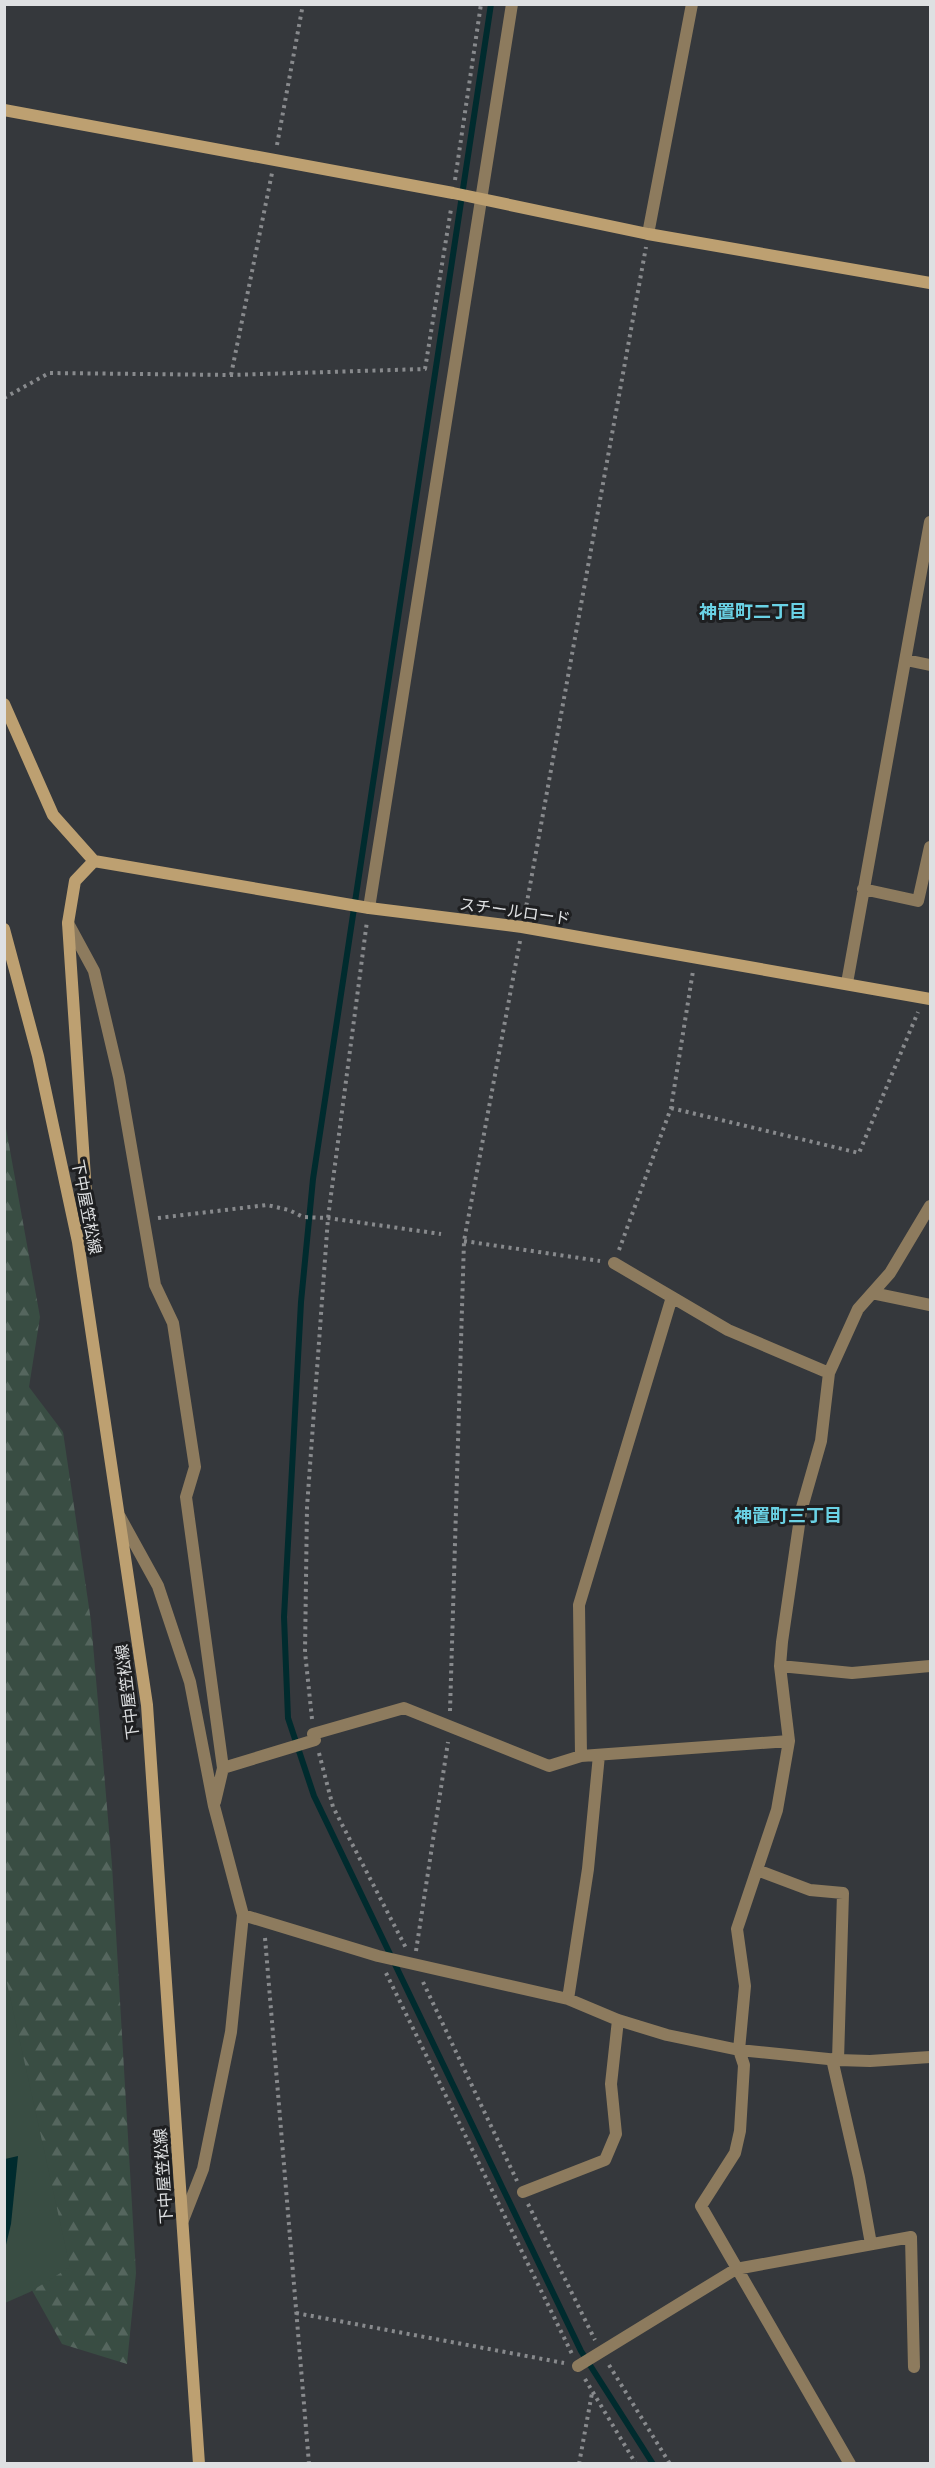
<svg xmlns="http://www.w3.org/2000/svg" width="935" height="2468" viewBox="0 0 935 2468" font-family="'Noto Sans','Noto Sans JP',sans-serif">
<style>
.forest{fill:url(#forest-firs)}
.park{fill:#394d43}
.water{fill:#002b2e}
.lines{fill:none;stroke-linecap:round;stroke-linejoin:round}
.stream{stroke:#002b2e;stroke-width:6}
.path{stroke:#888a8d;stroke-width:4;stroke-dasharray:3 4.5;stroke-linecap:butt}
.street{stroke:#8d7b5e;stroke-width:12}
.secondary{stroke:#bda071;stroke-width:12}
.labels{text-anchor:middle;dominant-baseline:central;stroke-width:6;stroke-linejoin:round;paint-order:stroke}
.street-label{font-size:16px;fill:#dee0e2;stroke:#1e1f21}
.neighbourhood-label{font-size:18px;font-weight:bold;fill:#6ad2e5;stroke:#1e1f21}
</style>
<defs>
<pattern id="forest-firs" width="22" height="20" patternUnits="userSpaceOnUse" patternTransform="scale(1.5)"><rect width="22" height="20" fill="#394d43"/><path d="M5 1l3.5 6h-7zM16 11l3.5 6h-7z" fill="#55665e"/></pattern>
</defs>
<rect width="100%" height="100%" fill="#35383c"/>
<path class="forest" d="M4,1117L40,1317L29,1387L63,1432L91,1621L112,1865L136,2273L127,2364L62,2344L24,2276L5,2105Z"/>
<path class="park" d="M4,1970L70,2267L30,2292L5,2303Z"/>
<path class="water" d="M18,2156L11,2224L5,2249V2159Z"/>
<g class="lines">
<path class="stream" d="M491,4L313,1179L301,1302L284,1617L288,1718L314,1796L581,2351L653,2464"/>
<path class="path" d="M277,145L303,4
M455,180L481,4
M231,375L272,173
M4,398L49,373L231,375L425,369L451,209
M525,913L646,247
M671,1108L859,1153L918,1012
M158,1218L267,1205L289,1210L303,1217L328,1218L441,1234
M464,1241L600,1261
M619,1250L671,1108L693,971
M450,1711L464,1241L520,941
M312,1719L305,1652L307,1507L328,1218L367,921
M319,1753L333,1807L406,1948
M265,1938L309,2464
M416,1951L448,1742
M386,1973L572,2354
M423,1982L517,2181
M528,2204L595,2340
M296,2313L564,2363
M609,2365L670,2464
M585,2379L636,2464
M579,2464L592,2393"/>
<path class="street" d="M648,234L692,4
M906,660L930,665
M863,889L918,901L930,847
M369,908L512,4
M68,923L94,971L119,1077L155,1285L173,1323L195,1467L186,1497L223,1768
M847,983L930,522
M614,1263L728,1330L829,1373
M872,1293L930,1305
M672,1297L579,1605L581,1756L789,1741
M120,1517L158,1586L190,1682L214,1806L243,1915L231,2032L203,2169L183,2220
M780,1666L852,1673L930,1666
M313,1734L404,1708L549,1766L581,1756
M215,1802L223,1768L315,1740
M757,1870L810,1890L843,1893L838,2060
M243,1915L378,1956L568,1999L618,2020L667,2035L739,2050L838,2060L870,2061L930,2057
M568,1999L588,1869L599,1755
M832,2059L859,2177L871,2244
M523,2192L605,2160L616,2134L611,2084L618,2020
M578,2366L736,2269L911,2237L914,2367
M850,2464L701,2206L735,2153L740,2131L744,2065L739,2050L745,1986L737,1929L777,1810L789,1741L780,1666L782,1642L801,1511L821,1441L829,1373L858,1309L890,1273L930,1206"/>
<path class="secondary" d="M4,110L453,193L648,234L930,283
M4,704L53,815L94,861
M94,861L369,908L522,927L930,999
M4,929L38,1056L78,1242L147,1705L199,2464
M78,1242L88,1223L68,923L75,881L94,861"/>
</g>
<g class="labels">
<g class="street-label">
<text transform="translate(515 911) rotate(8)">スチールロード</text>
<text transform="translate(87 1207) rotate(79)">下中屋笠松線</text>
<text transform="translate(127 1692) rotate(-97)">下中屋笠松線</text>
<text transform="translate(163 2176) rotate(-94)">下中屋笠松線</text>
</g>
<g class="neighbourhood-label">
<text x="753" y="611">神置町二丁目</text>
<text x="788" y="1515">神置町三丁目</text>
</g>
</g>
<rect width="935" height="2468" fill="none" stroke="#dee0e2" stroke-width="12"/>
</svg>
